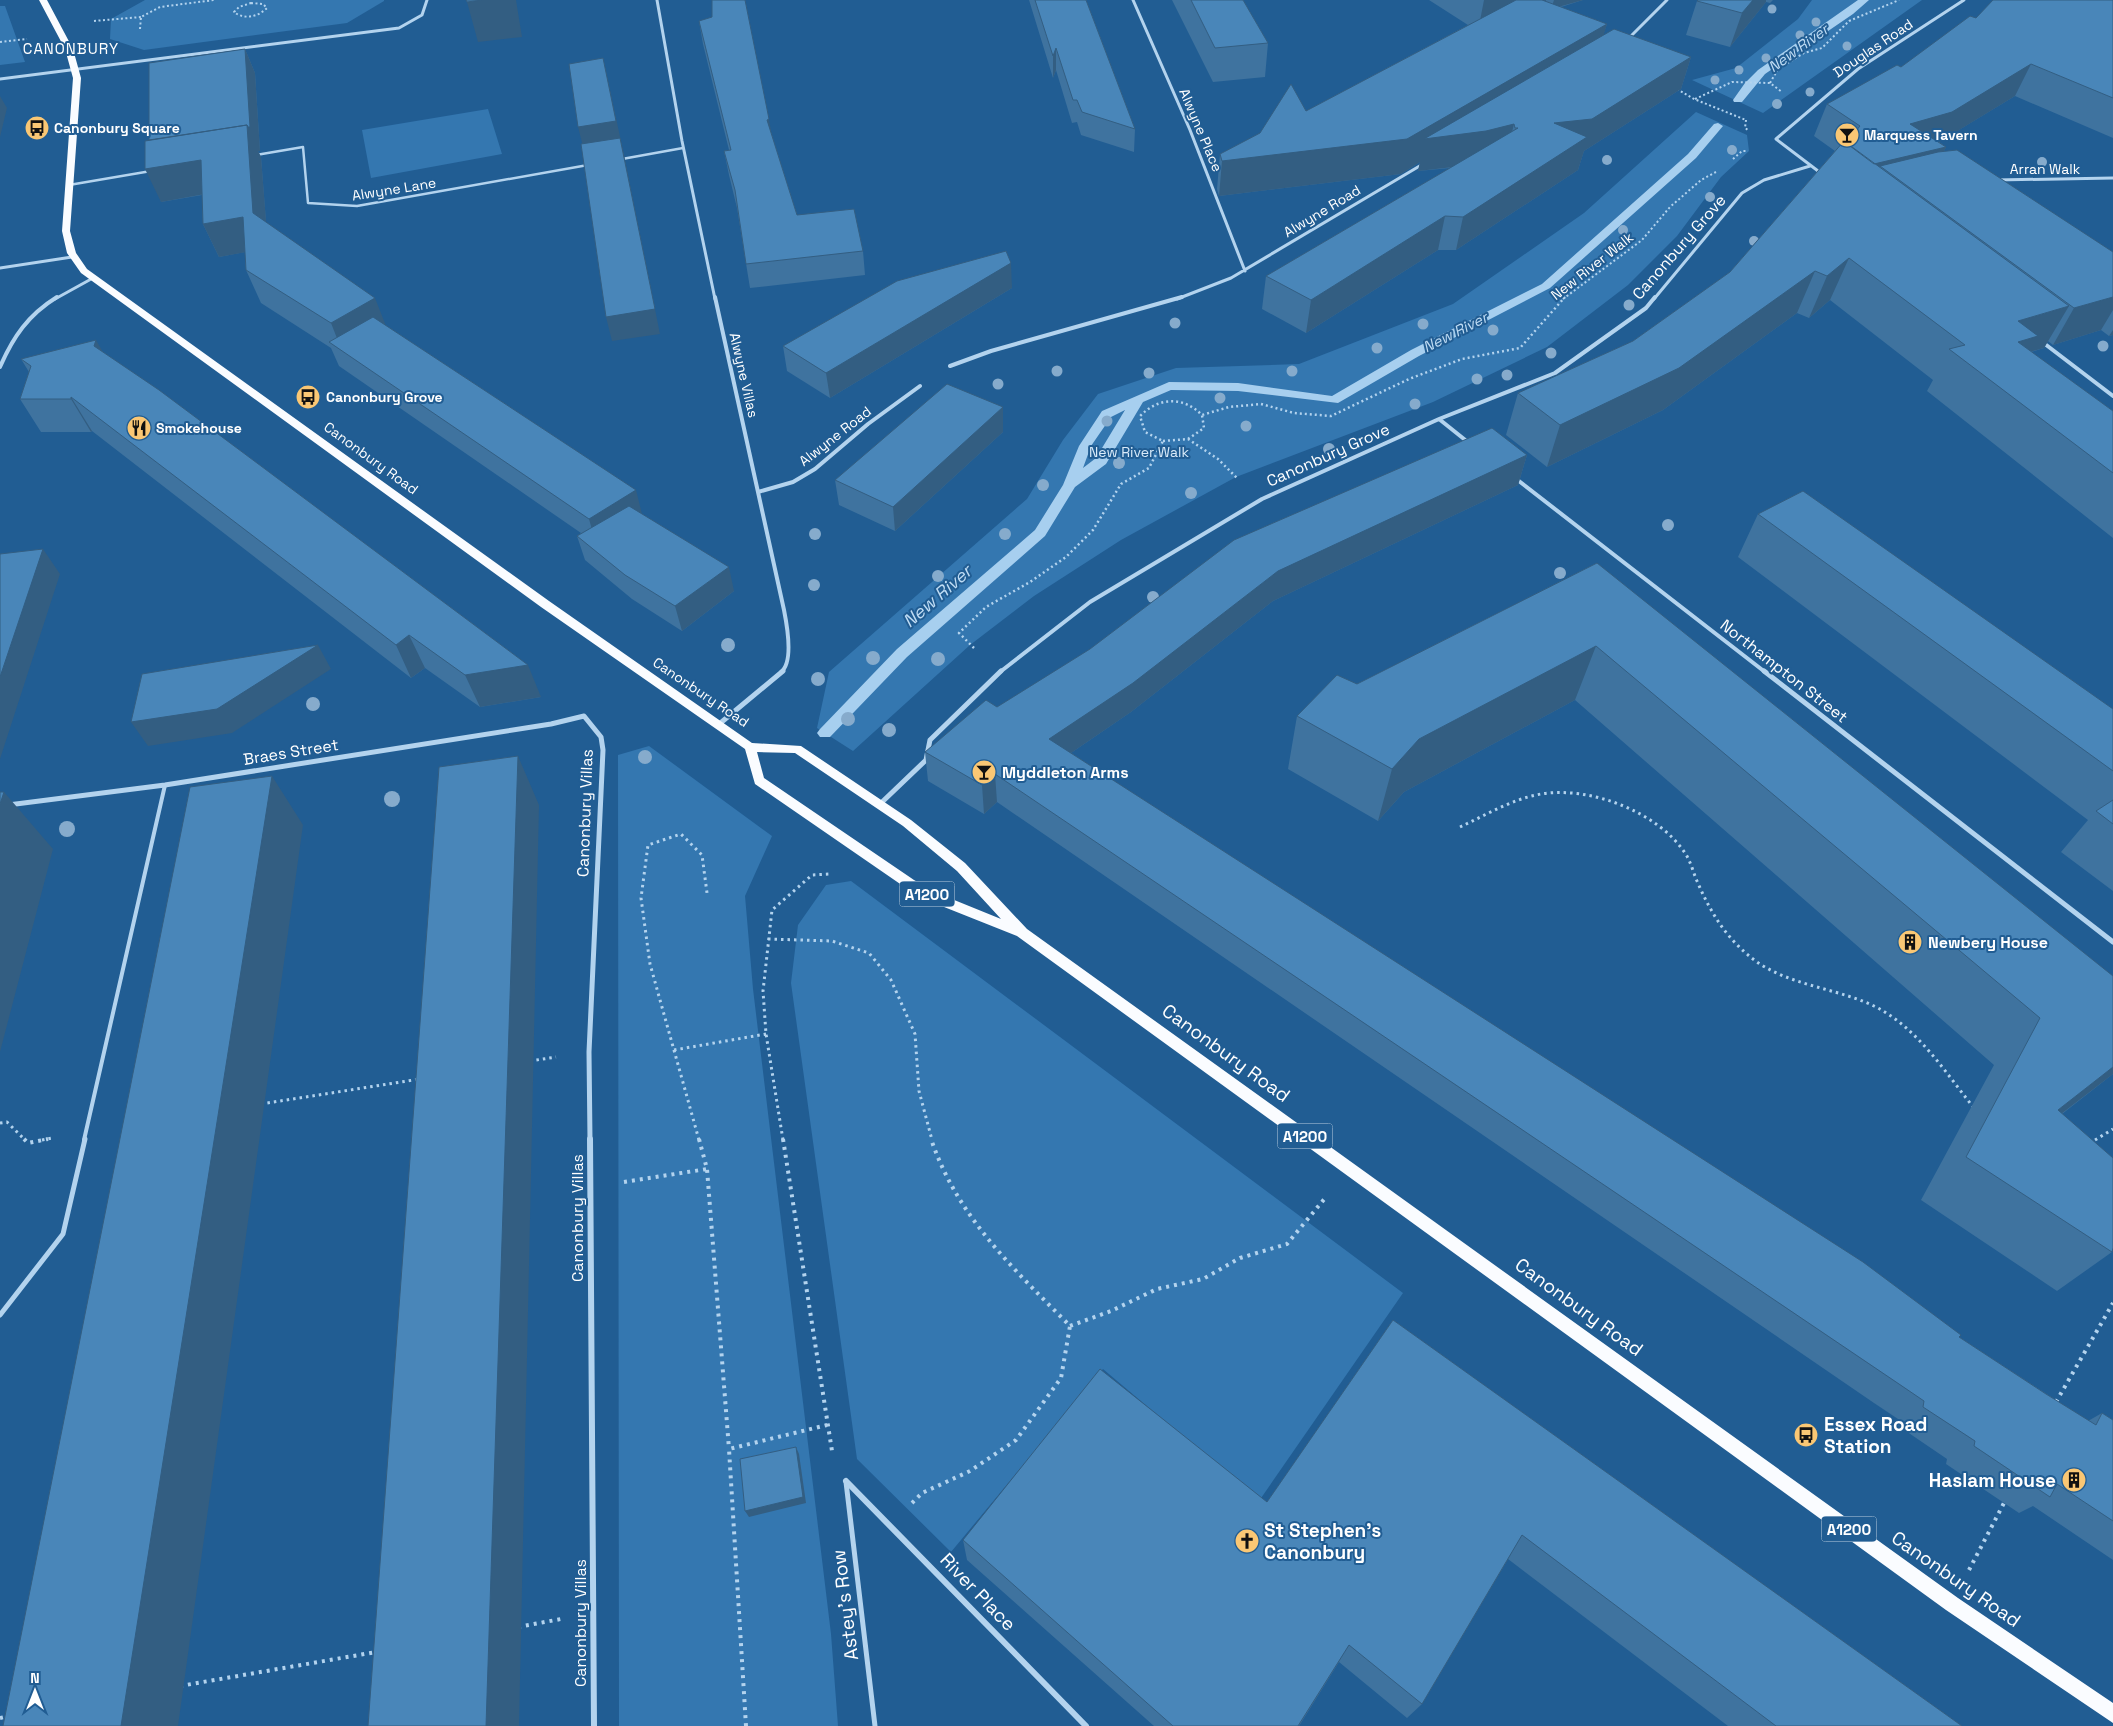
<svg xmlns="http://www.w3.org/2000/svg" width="2113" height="1726" viewBox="0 0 2113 1726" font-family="'Space Grotesk',sans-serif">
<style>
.green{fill:#3477b0}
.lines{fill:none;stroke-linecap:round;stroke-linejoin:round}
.stream{fill:#a7cfef;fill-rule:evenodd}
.path-far3{stroke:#b3d3ee;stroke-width:2;stroke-dasharray:2 2.5;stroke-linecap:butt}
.path-far2{stroke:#b3d3ee;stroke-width:2.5;stroke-dasharray:2 3;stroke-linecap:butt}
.path-far1{stroke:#b3d3ee;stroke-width:3;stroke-dasharray:2.5 4;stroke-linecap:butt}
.path{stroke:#b3d3ee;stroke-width:4;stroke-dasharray:3 5;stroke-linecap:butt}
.service-far2{stroke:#b3d3ee;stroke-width:2.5}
.service-far1{stroke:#b3d3ee;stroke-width:4}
.service{stroke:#b3d3ee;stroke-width:5}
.minor-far3{stroke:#b3d3ee;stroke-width:3}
.minor-far2{stroke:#b3d3ee;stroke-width:4}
.minor-far1{stroke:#b3d3ee;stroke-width:5}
.minor{stroke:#b3d3ee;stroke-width:6}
.primary{fill:#fafcff;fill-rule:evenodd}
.tree{fill:#86abcc}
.wall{fill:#3f739f}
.shaded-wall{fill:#335e82}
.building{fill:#4986b9;stroke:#335e82}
.labels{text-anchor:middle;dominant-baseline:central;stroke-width:4;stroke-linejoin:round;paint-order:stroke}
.far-street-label{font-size:14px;fill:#fff;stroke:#215d93}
.far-poi-label{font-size:14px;font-weight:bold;fill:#fff;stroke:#215d93;text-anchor:start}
.far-park-label{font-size:14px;fill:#d9ebfa;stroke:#215d93}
.far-neighbourhood-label{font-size:15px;letter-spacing:1px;fill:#fff;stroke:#215d93}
.far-water-label{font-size:15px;font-style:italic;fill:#bfdcf4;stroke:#215d93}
.shield{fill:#215d93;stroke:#bccedf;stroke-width:1}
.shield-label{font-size:15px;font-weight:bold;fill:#fff}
.street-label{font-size:16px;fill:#fff;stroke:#215d93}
.poi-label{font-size:16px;font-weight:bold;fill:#fff;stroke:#215d93;text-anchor:start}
.water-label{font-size:18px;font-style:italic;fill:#bfdcf4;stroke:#215d93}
.near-street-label{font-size:19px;fill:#fff;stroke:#215d93}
.near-poi-label{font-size:19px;font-weight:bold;fill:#fff;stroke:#215d93;text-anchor:start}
</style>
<rect width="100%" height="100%" fill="#215d93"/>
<path class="green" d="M145,0H384V1L347,23L144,50L110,39L111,19Z
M1812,0H1922L1763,113L1692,80L1736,68L1798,19Z
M0,6H5L25,62L0,65Z
M488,109L502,154L371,178L362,130Z
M1696,112L1747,135L1749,151L1721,177L1677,236L1628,285L1547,347L1433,402L1236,477L1121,540L1034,596L970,645L853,751L817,728L829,672L1027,499L1063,440L1098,394L1176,368L1299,364L1453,304L1584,213Z
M649,746L772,836L745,896L753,989L831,1634L838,1726H619L618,755Z
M851,881L1403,1293L1259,1501L1103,1369L951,1552L857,1459L791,983L798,925L826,885Z"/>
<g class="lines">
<path class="stream" d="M1858,0H1869L1853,14L1765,74L1742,102H1734L1733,100L1745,83L1758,70Z
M1718,123L1723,126L1696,158L1550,288L1419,356L1338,403L1238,391L1171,390L1143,402L1106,464L1075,487L1045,536L907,657L830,737H820L817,733L820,729L897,649L1035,530L1063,485L1079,446L1102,411L1169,382L1238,383L1332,396L1411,350L1542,284L1688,154L1714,124ZM1125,410L1096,458L1083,468L1091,446L1111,417Z"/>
<path class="path-far3" d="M251,3L263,4L267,8C258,17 244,20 234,12L239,7Z
M94,21L141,17
M140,29L141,17L160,7L214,0
M0,42L27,39
M1770,83L1778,69L1804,53L1822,48L1849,21L1899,0
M1677,89L1694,99L1746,120
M1695,99L1732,82L1770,83L1782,92
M1746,120L1745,128L1748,130
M1733,159L1742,151H1748
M1563,299L1642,240L1670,207L1701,180L1716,172"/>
<path class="path-far2" d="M1188,439L1204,428L1202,415
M1163,441L1188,439L1218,459L1237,478
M974,648L959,633L986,607L1030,582L1066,557L1093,530L1121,484L1149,468L1163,441L1145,432L1140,416C1159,397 1183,396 1202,415L1229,407L1261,404L1294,413L1331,416L1409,379L1462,359L1520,348L1565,297"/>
<path class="path-far1" d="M1460,827C1486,815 1512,799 1541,794C1589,786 1657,811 1685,853C1691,862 1693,872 1697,881C1711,914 1728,941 1757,962C1792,986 1836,988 1874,1006C1917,1027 1945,1072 1974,1108
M768,939L832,941L869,953L891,980L915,1034L919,1091L932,1140
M674,1050L766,1034
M530,1061L556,1057
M261,1104L420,1079
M0,1123L7,1122L25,1140
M42,1140L52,1138
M699,1140L650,964L641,898L648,845L681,834L702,855L707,893
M783,1140L766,1034L763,991L772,910L812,875L830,874
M2095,1140L2113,1129"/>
<path class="path" d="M24,1139L28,1143L48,1139
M699,1139L707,1169L729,1449
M783,1139L832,1451
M2090,1143L2097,1139
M624,1182L707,1169
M1070,1326L1111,1311L1157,1289L1203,1279L1240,1258L1287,1244L1326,1197
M2056,1402L2113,1303
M912,1503L922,1493L970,1471L1016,1440L1061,1378L1070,1326C1013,1268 958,1218 931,1139
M1969,1570L2004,1503
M518,1627L561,1619
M180,1686L376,1652
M0,1718L9,1716
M746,1726L729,1449L827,1425"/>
<path class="service-far2" d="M256,155L303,147L308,203L357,206L588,165
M622,159L683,148
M69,185L151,171"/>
<path class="service-far1" d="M84,1140L165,785"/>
<path class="service" d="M0,1315L63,1234L85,1139
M846,1482L875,1726"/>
<path class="minor-far3" d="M657,0L682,141L715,299
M1133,0L1190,130L1245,271
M1627,40L1667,0
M0,79L399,28L422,15L427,0
M1822,174L1776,139L1858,69L1964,0
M1996,180L2113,178
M0,268L72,257
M55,299L93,278
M1177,299L1231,278L1423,164
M1654,299L1742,193L1764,180L1810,166"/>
<path class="minor-far2" d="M715,297L784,610C787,625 794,662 781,672
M2041,341L2113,396
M950,366L991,351L1182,297
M0,367C13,337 28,315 57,297
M1439,419L1469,443
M1515,478L1765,672
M758,492L793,482L815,469L868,424L920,386
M1000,672L1090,602L1262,499L1439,419L1555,373L1646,308L1655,297"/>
<path class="minor-far1" d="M1764,671L2113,942
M718,725L783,671
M880,804L926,760L930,740L1001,671
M0,806L165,785L551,724L584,716L601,737L603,750L589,1052L590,1140"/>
<path class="minor" d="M590,1139L594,1726
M846,1481L1086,1726"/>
<path class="primary" d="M39,0H47L73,49L81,78L70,231L76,253L87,269L549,601L752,743L801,746L911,820L965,863L1027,929L1958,1598L2113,1703V1723L1946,1610L1017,936L929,901L906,888L755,784L745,749L541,607L81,273L67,253L62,231L73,78L65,49ZM757,752L795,753L903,826L957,871L1001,919L937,893L914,880L764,778Z"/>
</g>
<g class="tree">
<circle cx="1772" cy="9" r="4.5"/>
<circle cx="1816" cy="22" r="4.5"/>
<circle cx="1800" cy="35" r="4.5"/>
<circle cx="1847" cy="46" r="4.5"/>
<circle cx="1766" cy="58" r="4.5"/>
<circle cx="1739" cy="70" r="4.5"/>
<circle cx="1715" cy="80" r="4.5"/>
<circle cx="1810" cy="92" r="4.5"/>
<circle cx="1777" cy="104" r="5"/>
<circle cx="1732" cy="150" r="5"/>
<circle cx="1607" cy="160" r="5"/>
<circle cx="2042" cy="162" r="5"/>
<circle cx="1710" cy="197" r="5"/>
<circle cx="1623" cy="230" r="5"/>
<circle cx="1754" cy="241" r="5"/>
<circle cx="1629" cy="305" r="5.5"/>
<circle cx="1175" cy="323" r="5.5"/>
<circle cx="1423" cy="324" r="5.5"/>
<circle cx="1493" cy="330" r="5.5"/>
<circle cx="2103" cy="346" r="5.5"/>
<circle cx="1377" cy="348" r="5.5"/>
<circle cx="1551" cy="353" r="5.5"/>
<circle cx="1057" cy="371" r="5.5"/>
<circle cx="1292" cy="371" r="5.5"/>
<circle cx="1149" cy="373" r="5.5"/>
<circle cx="1507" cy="375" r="5.5"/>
<circle cx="1477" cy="379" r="5.5"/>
<circle cx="998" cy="384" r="5.5"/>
<circle cx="1220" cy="398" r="5.5"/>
<circle cx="1415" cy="404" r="5.5"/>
<circle cx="1107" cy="421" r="5.5"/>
<circle cx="1246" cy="426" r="5.5"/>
<circle cx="1329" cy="449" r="6"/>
<circle cx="1119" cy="463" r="6"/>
<circle cx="1043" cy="485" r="6"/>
<circle cx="1191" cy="493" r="6"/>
<circle cx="1668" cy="525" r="6"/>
<circle cx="815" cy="534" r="6"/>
<circle cx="1005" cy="534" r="6"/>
<circle cx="1560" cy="573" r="6"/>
<circle cx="938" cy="576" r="6"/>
<circle cx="814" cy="585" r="6"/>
<circle cx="1153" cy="597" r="6"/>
<circle cx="728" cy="645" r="7"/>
<circle cx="873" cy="658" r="7"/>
<circle cx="938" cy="659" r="7"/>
<circle cx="818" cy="679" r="7"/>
<circle cx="313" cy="704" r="7"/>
<circle cx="848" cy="719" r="7"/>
<circle cx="889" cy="730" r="7"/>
<circle cx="645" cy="757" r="7"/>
<circle cx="392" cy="799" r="8"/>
<circle cx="67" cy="829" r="8"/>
</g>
<path class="wall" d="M1029,0H1086L1135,129L1134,152L1081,135L1077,122L1072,123L1056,70L1053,78Z
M1172,0H1243L1268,43L1265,77L1213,82Z
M1429,0H1583L1561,7L1607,24L1603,35L1691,57L1681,89L1584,151L1578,170L1456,250H1438L1306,333L1262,309L1266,276L1450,168L1418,171L1420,162L1401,174L1219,196L1217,189L1220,154L1306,111L1468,25Z
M1698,0H1773L1770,3L1766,2L1730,47L1686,35L1697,1Z
M2113,0V138L2015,96L1939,142L1946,147L1944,151L2113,252V335L2109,336L2101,330L2053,345L2048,341L2044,348L2031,352L2113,411V538L1927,391L1933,380L1830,300L1809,318L1797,313L1663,410L1547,467L1506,435L1518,393L1633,341L1730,272L1835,151L1814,136L1827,104L1901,67L1976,18Z
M699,21L771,134L797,215L863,251L865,275L750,288L737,208L729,175L724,151L729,150L703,44Z
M245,49L255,73L260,151H258L261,157L266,222L386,326L642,514L734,591L682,631L632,599L585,560L577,536L581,533L339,366L331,348L261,303L246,270L245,252L219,257L203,224L202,195L161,202L149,140Z
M1012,288L830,398L787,371L783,346Z
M104,353L541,697L480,707L425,668L411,678L92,431L91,432H41L20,399L29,372L21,359Z
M1003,407V432L895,531L839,505L835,480Z
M1527,455L1518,485L1273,601L1131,712L1071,753L1959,1337L2088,1421L2102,1413L2113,1420V1560L2033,1506L2019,1513L1946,1464L1947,1459L1897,1425L1898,1419L1874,1403L997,802L984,814L928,781L925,752L997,707Z
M1758,514L2113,709V891L2061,852L2088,820L1738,557Z
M1597,563L2113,1074L2062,1114L2112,1252L2057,1291L1921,1200L1994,1065L1575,700L1404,792L1378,821L1288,769L1297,716L1357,684Z
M1393,1320L1962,1726H1728L1508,1559L1422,1704L1407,1718L1339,1662L1299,1726H1154L967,1560L963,1540L1267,1502Z"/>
<path class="shaded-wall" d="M482,0H516L522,37L478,42L467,2Z
M1484,0H1546L1543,12L1478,31Z
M1554,0H1583L1551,9Z
M1753,0H1766V2L1730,47L1742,13Z
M1607,24L1597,57L1514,124L1506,156L1479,164L1418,171L1420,162L1401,174L1219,196L1222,161Z
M1056,48V70L1053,78V56Z
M245,49L255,73L260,151H258L261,157L268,246L253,213L216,192L161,202L145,169Z
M1691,57L1681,89L1584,151L1578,170L1456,250L1463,217L1554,123Z
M603,58L624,155L660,334L612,341L606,317L587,162L578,127Z
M2031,64L2015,96L1936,144L1910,124Z
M0,96L7,108L0,137Z
M769,119L773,143L767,120Z
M1946,147L1931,180L1880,166L1868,195L1872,164Z
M1445,216L1438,250L1306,333L1311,300Z
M243,217L257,250L219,257L203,224Z
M1849,258L1830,300L1809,318L1827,276Z
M1011,263L1012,288L830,398L826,373Z
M1815,271L1797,313L1663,410L1547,467L1560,425Z
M2113,297V310L2101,330L2053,345L2074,308Z
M375,298L388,331L342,351L331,323Z
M2069,306L2044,348L2029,352L2014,378L1994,384L2009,359L2018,321Z
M2113,330V335L2109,336Z
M96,340L115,373L94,346Z
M71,397L92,431L91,432L71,399Z
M1003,407V432L895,531L893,507Z
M1527,455L1518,485L1273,601L1131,712L1049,768V739L1278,571Z
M636,490L642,514L596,544L589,519Z
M43,549L60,574L0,759V677Z
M729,567L734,591L682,631L675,606Z
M409,635L425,668L411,678L396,645Z
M318,645L331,669L232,733L148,746L131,722Z
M1596,646L1575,700L1404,792L1378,821L1392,769L1419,739Z
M528,665L541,697L480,707L465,675Z
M518,756L539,805L519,1726H486Z
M995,774L997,802L984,814L982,785Z
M272,776L303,825L178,1726H121Z
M4,792L53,849L0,1052V804Z
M2113,1067V1074L2009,1154L2058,1110Z
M796,1447L799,1454L806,1503L749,1517L745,1511Z"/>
<path class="building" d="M466,0H482L467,2Z
M712,0H745L769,119L767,120L797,215L854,209L863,251L746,264L735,190L724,151L731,150L699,21L712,17Z
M1035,0H1086L1135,129L1082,112L1077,100H1073L1056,48L1053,56Z
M1191,0H1243L1268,43L1215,48Z
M1516,0H1542L1607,24L1407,139L1222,161L1220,154L1260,133L1291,84L1306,111Z
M1698,0H1753L1742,13L1697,1Z
M1993,0H2113V98L2031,64L1952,112L1910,124L1946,147L1874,164L1846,143L1860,126L1827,104L1897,65L1901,67L1970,16L1976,18Z
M1614,29L1691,57L1592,119L1554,123L1587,137L1463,217L1445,216L1311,300L1266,276L1518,128H1515L1514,124L1486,131L1424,139Z
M245,49L250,127H248L247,125L149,140V63Z
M603,58L616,121L578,127L569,64Z
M247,125L253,213L375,298L331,323L246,270L243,217L203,224L201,160L145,169V141Z
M620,138L655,309L606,317L581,144Z
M1844,141L2069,306L2018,321L2038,336L2018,342L2113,411V473L1949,349L1965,345L1849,258L1827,276L1815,271L1679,368L1560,425L1518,393L1633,341L1730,272Z
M1957,150L2113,252V297L2074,308L1880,166L1938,152Z
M1006,251L1011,263L826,373L783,346L897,281Z
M373,317L636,490L589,519L329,342Z
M96,340L94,346L159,390L528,665L465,675L409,635L396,645L71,397V399H20L31,366L21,359Z
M947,384L1003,407L893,507L835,480Z
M1492,428L1527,455L1278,571L1133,683L1049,739L1863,1262L1961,1335L1959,1337L2046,1394L2096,1425L2102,1413L2113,1420V1521L2057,1484L2050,1497L1974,1446L1975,1441L1923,1407L1924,1401L1899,1384L995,774L982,785L925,752L986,700L997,707L1090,649L1234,540Z
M1803,491L2113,709V771L1758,514Z
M629,506L729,567L675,606L625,575L577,536Z
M43,549L0,677V554Z
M1597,563L2113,976V1067L2058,1110L2113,1158V1248L2112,1252L1966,1157L2040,1018L1596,646L1419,739L1392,769L1297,716L1337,675L1357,684Z
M318,645L217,709L131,722L142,674Z
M518,756L486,1726H368L439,767Z
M272,776L121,1726H3L190,787Z
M0,792H4L0,804Z
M2113,800V824L2096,811Z
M1393,1320L1962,1726H1776L1522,1535L1422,1704L1349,1645L1298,1726H1173L963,1540L1100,1369L1267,1502Z
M796,1447L803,1497L745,1511L740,1459Z"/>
<defs>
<symbol id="bus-disc" viewBox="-11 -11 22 22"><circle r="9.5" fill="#fac774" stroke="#215d93"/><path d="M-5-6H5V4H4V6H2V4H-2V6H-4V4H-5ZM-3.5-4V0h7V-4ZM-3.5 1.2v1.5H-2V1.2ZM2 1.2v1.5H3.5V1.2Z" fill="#111"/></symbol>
<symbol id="bar-disc" viewBox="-11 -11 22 22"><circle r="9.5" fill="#fac774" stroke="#215d93"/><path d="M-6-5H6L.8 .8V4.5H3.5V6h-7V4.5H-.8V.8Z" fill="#111"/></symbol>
<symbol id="restaurant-disc" viewBox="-11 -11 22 22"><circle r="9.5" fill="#fac774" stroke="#215d93"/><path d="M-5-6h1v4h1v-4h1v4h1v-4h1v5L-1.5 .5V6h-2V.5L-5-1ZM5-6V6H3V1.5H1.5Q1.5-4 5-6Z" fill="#111"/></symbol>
<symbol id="building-disc" viewBox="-11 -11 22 22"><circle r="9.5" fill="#fac774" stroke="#215d93"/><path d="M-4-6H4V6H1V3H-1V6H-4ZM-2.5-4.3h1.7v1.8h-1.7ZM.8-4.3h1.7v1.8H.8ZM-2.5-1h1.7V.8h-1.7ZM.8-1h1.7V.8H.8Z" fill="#111"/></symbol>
<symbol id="church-disc" viewBox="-11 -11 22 22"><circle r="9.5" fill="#fac774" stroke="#215d93"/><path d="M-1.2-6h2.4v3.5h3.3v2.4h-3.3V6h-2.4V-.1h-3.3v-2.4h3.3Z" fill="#111"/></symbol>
</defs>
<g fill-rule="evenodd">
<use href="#bus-disc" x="23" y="114" width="28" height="28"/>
<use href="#bar-disc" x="1833" y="121" width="28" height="28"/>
<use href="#bus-disc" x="294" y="383" width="28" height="28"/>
<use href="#restaurant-disc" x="125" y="414" width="28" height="28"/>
<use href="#bar-disc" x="970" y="758" width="28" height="28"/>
<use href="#building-disc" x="1896" y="928" width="28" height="28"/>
<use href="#bus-disc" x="1792" y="1421" width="28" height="28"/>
<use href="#building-disc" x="2060" y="1466" width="28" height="28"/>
<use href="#church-disc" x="1233" y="1527" width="28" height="28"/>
</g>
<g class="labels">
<g class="far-street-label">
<text transform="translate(1873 48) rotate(-34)">Douglas Road</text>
<text transform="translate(1201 130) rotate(67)">Alwyne Place</text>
<text x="2045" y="169">Arran Walk</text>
<text transform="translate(394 189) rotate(-9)">Alwyne Lane</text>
<text transform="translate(1322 211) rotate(-31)">Alwyne Road</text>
<text transform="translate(1592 266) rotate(-38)">New River Walk</text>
<text transform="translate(744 375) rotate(77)">Alwyne Villas</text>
<text transform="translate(835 436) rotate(-38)">Alwyne Road</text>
<text transform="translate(371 458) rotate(36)">Canonbury Road</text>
<text transform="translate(701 692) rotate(34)">Canonbury Road</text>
</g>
<g class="far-poi-label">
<text x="54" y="128">Canonbury Square</text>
<text x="1864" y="135">Marquess Tavern</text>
<text x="326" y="397">Canonbury Grove</text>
<text x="156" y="428">Smokehouse</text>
</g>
<g class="far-park-label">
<text x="1139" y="452">New River Walk</text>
</g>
<g class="far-neighbourhood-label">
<text x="71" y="48">CANONBURY</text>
</g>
<g class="far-water-label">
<text transform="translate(1798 48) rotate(-36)">New River</text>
<text transform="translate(1455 332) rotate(-27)">New River</text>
</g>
<g class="shield">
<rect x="899.5" y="881.5" width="55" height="25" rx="4"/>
<rect x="1277.5" y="1123.5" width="55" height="25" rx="4"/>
<rect x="1821.5" y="1516.5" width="55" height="25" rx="4"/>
</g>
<g class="shield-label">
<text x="927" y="894">A1200</text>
<text x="1305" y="1136">A1200</text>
<text x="1849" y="1529">A1200</text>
</g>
<g class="street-label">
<text transform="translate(1679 247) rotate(-49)">Canonbury Grove</text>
<text transform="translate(1328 455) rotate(-24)">Canonbury Grove</text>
<text transform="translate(1784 671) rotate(38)">Northampton Street</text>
<text transform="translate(291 752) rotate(-9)">Braes Street</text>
<text transform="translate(585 813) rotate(-88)">Canonbury Villas</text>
<text transform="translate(577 1218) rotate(-90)">Canonbury Villas</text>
<text transform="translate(580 1623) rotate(-90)">Canonbury Villas</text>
</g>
<g class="poi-label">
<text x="1002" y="772">Myddleton Arms</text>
<text x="1928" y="942">Newbery House</text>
</g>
<g class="water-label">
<text transform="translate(937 596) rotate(-41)">New River</text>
</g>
<g class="near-street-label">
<text transform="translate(1226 1053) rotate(36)">Canonbury Road</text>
<text transform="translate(1579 1307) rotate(36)">Canonbury Road</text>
<text transform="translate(1956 1579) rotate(35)">Canonbury Road</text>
<text transform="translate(978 1592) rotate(46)">River Place</text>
<text transform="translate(845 1605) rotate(-97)">Astey's Row</text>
</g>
<g class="near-poi-label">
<text x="1824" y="1424">Essex Road<tspan x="1824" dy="22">Station</tspan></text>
<text x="2056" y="1480" text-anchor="end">Haslam House</text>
<text x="1264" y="1530">St Stephen's<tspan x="1264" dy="22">Canonbury</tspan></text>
</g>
</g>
<g transform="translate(35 1691)" stroke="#215d93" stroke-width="4" paint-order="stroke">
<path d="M0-4L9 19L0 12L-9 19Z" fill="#ffffff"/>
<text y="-8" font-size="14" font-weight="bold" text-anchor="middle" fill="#ffffff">N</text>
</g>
</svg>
